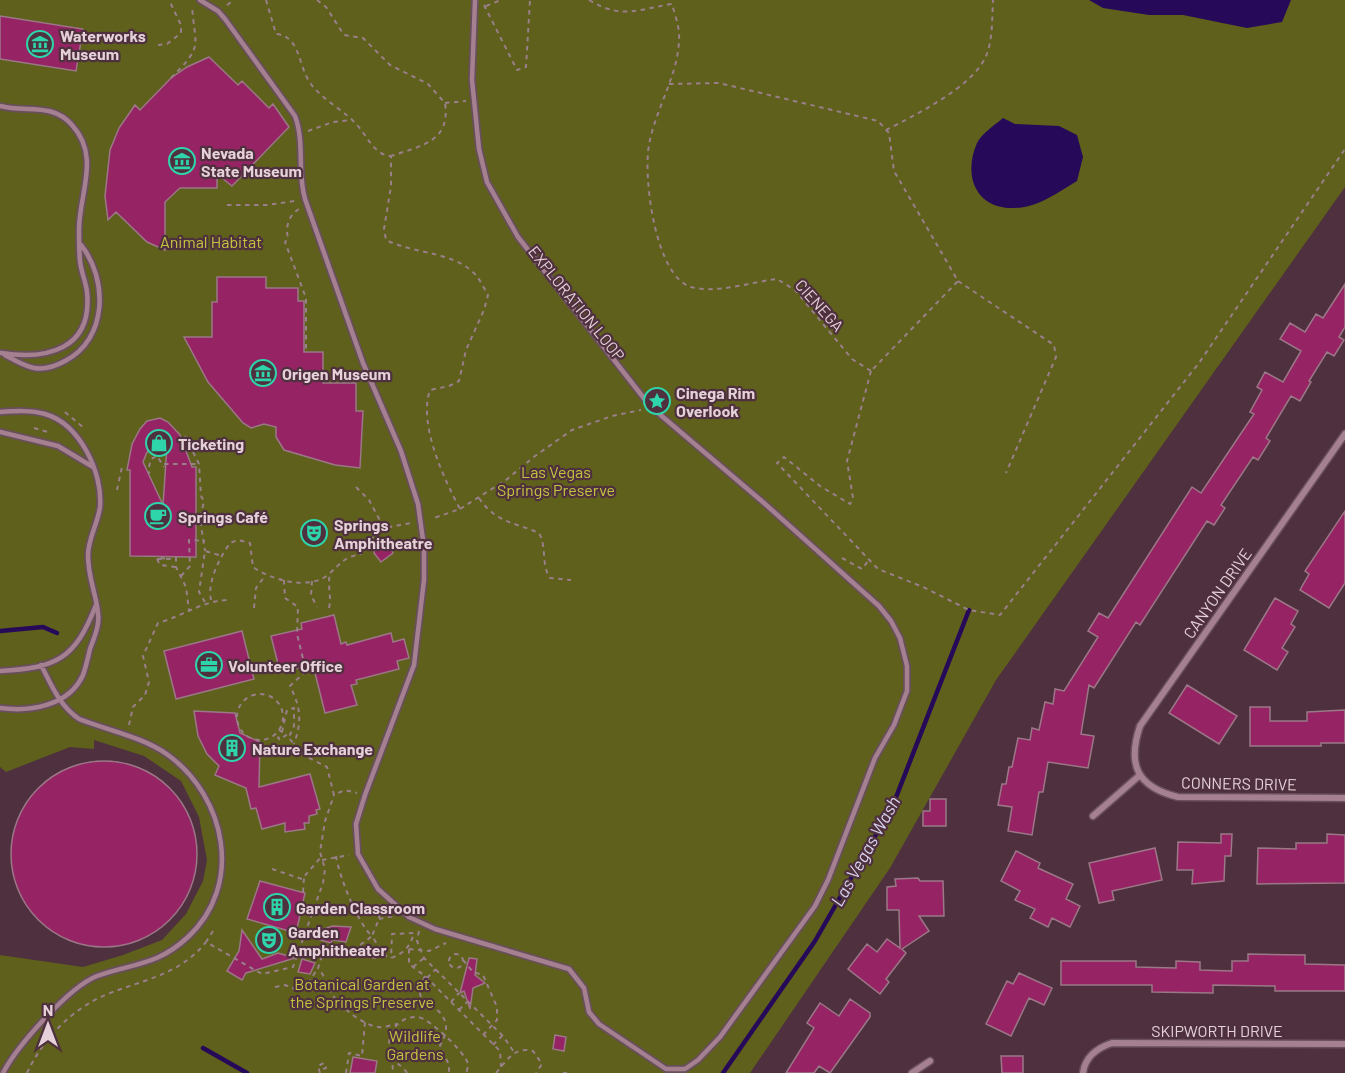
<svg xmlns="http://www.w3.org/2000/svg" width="1345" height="1073" viewBox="0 0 1345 1073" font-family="Barlow,sans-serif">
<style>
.green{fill:#5e601b}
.water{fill:#27095a}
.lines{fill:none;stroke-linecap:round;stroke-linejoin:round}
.stream{stroke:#27095a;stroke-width:4.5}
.building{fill:#962464;stroke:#9b7787;stroke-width:1.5;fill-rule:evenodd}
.lane-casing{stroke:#694f5b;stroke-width:8}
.street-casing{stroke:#694f5b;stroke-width:9}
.path{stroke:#997f8a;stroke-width:2;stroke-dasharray:4.5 4.5;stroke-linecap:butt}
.lane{stroke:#a58090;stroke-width:4.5}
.street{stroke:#a58090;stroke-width:6}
.labels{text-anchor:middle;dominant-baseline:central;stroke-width:4.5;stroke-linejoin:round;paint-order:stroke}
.poi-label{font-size:16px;font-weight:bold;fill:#e5d1d9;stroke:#4f303e;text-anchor:start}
.park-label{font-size:16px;fill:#c3c640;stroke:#4f303e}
.street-label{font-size:16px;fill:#e5d1d9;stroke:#4f303e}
.water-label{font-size:18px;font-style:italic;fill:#d7d4f0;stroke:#4f303e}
</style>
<rect width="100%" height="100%" fill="#4f303e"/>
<path class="green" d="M0,0H1345V187L996,680L890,868L750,1073H0V955L83,967L123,955L162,940L186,914L203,881L207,860L199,817L181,781L144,756L94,740V749L70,747L6,772L0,767Z"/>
<path class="water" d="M1089,0H1291L1282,22L1247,28L1183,15H1149L1103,8Z
M1003,118L1015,124L1059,126L1077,135L1083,157L1077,181C1057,193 1037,208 1014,208C975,209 963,175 977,143C981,134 995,125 1003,118Z"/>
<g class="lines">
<path class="stream" d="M0,631L43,627L57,633
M203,1048L247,1073
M723,1073L815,941L893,805L969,610"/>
</g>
<path class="building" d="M0,16L83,29L76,71L0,59Z
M209,57L238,85L242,81L269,108L273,104L289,127L232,186L217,174V188H180L165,202V250L147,242L116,212L108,220L105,196L110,150L119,128L135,105L140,110L171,78L187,67Z
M217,277H266V288H298V301H304V352H323V383H356V411H363L360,468L335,465L284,450L276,437V427L264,424L251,428L243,423L208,382L184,337H212V302H217Z
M1345,284V327L1339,337L1344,340L1334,356L1327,352L1309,381L1311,382L1300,401L1291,396L1266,438L1270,441L1258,460L1253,457L1221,505L1225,508L1214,525L1207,521L1140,625L1136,622L1094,688L1089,685L1081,734L1094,736L1088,768L1048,762L1043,792H1039L1032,835L1008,831L1012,807L998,805L1002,784H1006L1009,767H1012L1018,738L1030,740L1032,728L1039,730L1045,702L1053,704L1055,689L1064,691L1098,637L1088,631L1099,613L1108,618L1192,487L1201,493L1254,414L1250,412L1262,390L1257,387L1265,372L1283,382L1301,351L1280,339L1290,323L1305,332L1316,314L1323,318Z
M160,418L168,422L180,435L192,467H196V557L130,556V470H127L132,444L140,429L147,421ZM167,446L163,505L143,462L147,452Z
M1345,511V583L1329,608L1300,590L1309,574L1305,571Z
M380,540L390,547L393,553L381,562L374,553L375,545Z
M1275,598L1298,611L1291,624L1295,627L1282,648L1288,652L1277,670L1244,650Z
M334,615L341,644L346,642L347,645L391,633L393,642L404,639L409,658L397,661L399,669L356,680L357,684L351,685L357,705L325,713L313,665L280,672L271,636L302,629L301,623Z
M242,631L254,679L176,699L164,651Z
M1187,685L1237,716L1219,744L1169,713Z
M1250,707H1270V721H1307V712L1345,710V743H1321V746H1250Z
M194,711L235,713L240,733L260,742L259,787L310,774L320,809L316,810L317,814L309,816V823H304L305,829L285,832V823L262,829L256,808L251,809L246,788L215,775L219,766L207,754L198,736Z
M11 854a93 93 0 1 1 186 0a93 93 0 1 1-186 0Z
M930,799H946V826H923V811H930Z
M1221,834H1232L1231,856H1225L1224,881L1192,884L1193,870H1177L1178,842L1221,843Z
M1327,834L1345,835V883L1257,884L1258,848L1296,849V843H1327Z
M1155,848L1162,880L1112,891L1114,900L1099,903L1089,863Z
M1016,851L1040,863L1038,868L1073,884L1066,899L1080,906L1070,927L1052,918L1048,927L1030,918L1035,909L1015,900L1020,891L1001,881Z
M918,878L920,881H943L944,916H919L929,931L902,949L906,953L886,979L889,982L880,994L848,969L867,944L877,952L887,939L900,948L899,910H887V887L896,886L895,879Z
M260,881L305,893L296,933L247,919Z
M333,926L351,927L346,942L332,940L331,943L304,935Z
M242,930L262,959L278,953L295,958L246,973L242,980L227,971L239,951Z
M1248,954L1305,955V964L1345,965V991H1275V986L1213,985V993L1152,992V985H1061V961H1136V967L1176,968V961L1200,962V970L1232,971V961H1248Z
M469,958L477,959L475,975L485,983L473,988L470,1009L464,991L460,993Z
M302,959L315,963L310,974L298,972Z
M1019,973L1052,988L1044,1005L1029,998L1011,1036L986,1024L1007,981L1013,984Z
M850,999L870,1013V1017L830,1073L819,1066L814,1073H786L814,1028L807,1023L820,1003L839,1016Z
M555,1035L566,1037L564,1051L553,1049Z
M1001,1056H1023V1073H1002Z
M353,1057L377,1061L375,1073H350Z"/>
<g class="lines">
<defs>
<path id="lane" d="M200,0L218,11L225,19L295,116C305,143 297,172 305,199L363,363L401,451L418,504L424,547V580L414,665L365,795L356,824L358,854L378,889L409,917L435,929L569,969L584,988L589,1012L599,1024L666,1069H685L698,1060L720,1037L815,906L828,880L875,758L894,725L907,691V666L900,638L891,621L879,606L764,503L650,406L518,237L487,182L479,149L472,80L475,0
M0,106C26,113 52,102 72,125C101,157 79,193 79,230C79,240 79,251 80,261C81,272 86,282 87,292C93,350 46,360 1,353
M5,355C14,360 24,366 34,368C45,370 56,366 65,361C108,339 108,279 81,245
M0,412C15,411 31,410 45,414C80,424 103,473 100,507C98,523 88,539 88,555C88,578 96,593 98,613C100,625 94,638 90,649C88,657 86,667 83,675C69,706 30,712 0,708
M0,432L58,446L93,467
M0,671C57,668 75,659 96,605
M3,1073C17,1046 69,987 97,976C133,963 157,966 188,937C244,885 226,797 168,755C143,737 107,730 79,719C59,705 52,686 41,665"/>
<path id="street" d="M1345,434L1140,726C1127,765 1137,787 1178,797L1345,798
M1093,816L1140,775
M912,1073L930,1061
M1083,1073C1085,1057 1097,1048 1112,1043L1345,1044"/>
</defs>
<use href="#lane" class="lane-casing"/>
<use href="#street" class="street-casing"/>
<path class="path" d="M266,0L276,34C300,36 298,64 309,81C320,99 343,109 357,125C368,137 374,155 391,156V186L384,229L386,240C414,254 452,251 475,274C480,280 484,288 488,295L484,310L466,350L459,381L449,386L430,390C418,424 444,479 460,509L431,519
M317,0L326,7L344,35L363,38L390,65L428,84L445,103C451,142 420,146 391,156
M589,0C622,20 639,9 672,4C675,15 680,28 679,40C678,76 655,110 649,145C643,177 655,276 691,287C717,294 751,282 777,279L795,290L852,359L871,371
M227,5L234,0
M484,5L517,70L526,67L530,0
M486,6L501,0
M158,45L167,44L181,33V25L169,0
M171,78C204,45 195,48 192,6
M669,84L719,83L878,121L889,133L894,171L958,281L871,371
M445,103L466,101
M886,130C915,115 973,87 986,56C993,40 992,17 993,0
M308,131L333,122L351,120
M227,205H267L295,201
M299,209C289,215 285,227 288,238L285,242L306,298V352
M958,281L1054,345L1056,357L1006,473
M871,371L847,461L853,498L850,504L820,486L784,457L777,463L878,569L923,587L969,610L1000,615L1199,363L1345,149
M65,412L84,428
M34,428L48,432
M185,436L199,464L201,496L204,501L200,519L205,551
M164,464H199
M149,467L151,459L157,456L164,467
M148,473L150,472
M356,487L369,500L384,528L411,523
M117,490L122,467
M479,498C496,523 514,522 539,533C547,547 541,565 550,578L571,580
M460,509L506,480L535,456L572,430L612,416L641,410
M176,557V567L186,587L189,611
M842,558L862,569L869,560
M157,559H170L160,558
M157,559L160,565L176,567
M181,576L190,566L189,540L205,541
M284,580L285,598L298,607L297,634L306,671L290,686C301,708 302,721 294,744
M312,581L311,595L317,607
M211,600C207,582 220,557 230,543L238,540L250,543L253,567C271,580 310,591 329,574C341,563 344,557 361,554L371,539L384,528
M205,602L199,592L205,551L222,556
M254,608L256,588L265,576
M329,608C332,596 327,587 330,573
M237 717a23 23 0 1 1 46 0a23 23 0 1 1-46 0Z
M129,725L133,707L145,695L149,682L143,656L158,623C183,616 202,601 227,600
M279,730L282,732L278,738L280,740L286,735L305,756L327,767L334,795L345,790L357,793
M282,732L287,710L294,708V726L289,737
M336,856C339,876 358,924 372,936L379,919L380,902
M322,860L349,855
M272,869L302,879L322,856
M303,892L304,878
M316,905L338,910
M379,919L394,916
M213,931L206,942L262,974L293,967L323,883L325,869L320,852L325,821L334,795
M419,931L417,941L424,958L503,1036L514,1052
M301,947C330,962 348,956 372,936L384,955L391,958C404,953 410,947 414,933L392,934L391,958
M357,949L363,956L376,958L383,955
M409,949V964L425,976L500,1051L501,1067
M409,949L429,951L446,943
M449 961a7 7 0 1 1 14 0a7 7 0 1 1-14 0Z
M322,956L318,968C325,976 325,981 329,989C336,1004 362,1025 378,1027C384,1028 391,1025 397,1024
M463,960L473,972L483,975L497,1007V1020L483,1035
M413,967L424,958
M425,976L419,989L422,1002C444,1009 453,1026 440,1045L449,1065V1073
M427,978L436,969
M275,987L285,985L297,990L309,982L318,968
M451,1002L459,993
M459,1010L467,1002
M493,1045L502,1036
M392,1056L393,1073
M27,1073C42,1040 72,1009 105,995C142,980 180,975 206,942
M320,1073L318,1066L324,1063L326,1068L321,1070
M346,1073L349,1053L362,1056L365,1022
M407,1073C404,1067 398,1065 394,1060C381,1042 395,1015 418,1017C429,1018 466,1053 468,1064C468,1066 467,1071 466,1073
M496,1073C507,1060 515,1046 533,1051L542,1064L536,1073
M563,1073H567"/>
<use href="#lane" class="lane"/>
<use href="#street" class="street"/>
</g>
<defs>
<symbol id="museum-ring" viewBox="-11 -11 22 22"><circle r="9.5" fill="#4f303e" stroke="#2ed4aa" stroke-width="1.5"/><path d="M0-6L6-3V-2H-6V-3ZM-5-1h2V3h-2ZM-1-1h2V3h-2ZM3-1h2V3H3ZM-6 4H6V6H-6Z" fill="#2ed4aa"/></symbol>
<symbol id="sight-ring" viewBox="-11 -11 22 22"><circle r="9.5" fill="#4f303e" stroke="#2ed4aa" stroke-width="1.5"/><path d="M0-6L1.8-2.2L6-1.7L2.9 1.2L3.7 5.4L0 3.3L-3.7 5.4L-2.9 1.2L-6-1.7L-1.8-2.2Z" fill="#2ed4aa"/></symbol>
<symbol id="shop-ring" viewBox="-11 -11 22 22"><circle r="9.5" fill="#4f303e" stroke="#2ed4aa" stroke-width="1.5"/><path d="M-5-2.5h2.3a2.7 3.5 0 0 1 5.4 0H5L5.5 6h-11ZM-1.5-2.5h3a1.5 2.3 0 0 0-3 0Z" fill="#2ed4aa"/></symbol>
<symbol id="cafe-ring" viewBox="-11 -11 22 22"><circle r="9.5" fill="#4f303e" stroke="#2ed4aa" stroke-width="1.5"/><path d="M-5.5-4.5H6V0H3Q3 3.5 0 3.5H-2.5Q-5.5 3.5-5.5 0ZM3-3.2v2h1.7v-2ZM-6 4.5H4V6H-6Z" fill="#2ed4aa"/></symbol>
<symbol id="theatre-ring" viewBox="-11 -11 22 22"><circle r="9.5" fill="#4f303e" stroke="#2ed4aa" stroke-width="1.5"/><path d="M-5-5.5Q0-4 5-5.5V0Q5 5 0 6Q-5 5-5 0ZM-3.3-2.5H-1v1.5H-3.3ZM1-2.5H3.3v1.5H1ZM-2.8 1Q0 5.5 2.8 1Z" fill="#2ed4aa"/></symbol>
<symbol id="office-ring" viewBox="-11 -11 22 22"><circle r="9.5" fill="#4f303e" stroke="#2ed4aa" stroke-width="1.5"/><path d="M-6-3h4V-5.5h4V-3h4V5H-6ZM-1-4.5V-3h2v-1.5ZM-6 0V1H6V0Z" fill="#2ed4aa"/></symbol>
<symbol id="building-ring" viewBox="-11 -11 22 22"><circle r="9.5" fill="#4f303e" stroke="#2ed4aa" stroke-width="1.5"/><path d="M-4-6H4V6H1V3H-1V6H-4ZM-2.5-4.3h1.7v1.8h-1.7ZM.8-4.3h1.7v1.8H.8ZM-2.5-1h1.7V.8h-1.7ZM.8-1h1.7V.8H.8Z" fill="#2ed4aa"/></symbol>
</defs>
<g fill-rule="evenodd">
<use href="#museum-ring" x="25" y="29" width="30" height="30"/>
<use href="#museum-ring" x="167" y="146" width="30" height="30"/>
<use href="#museum-ring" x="248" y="358" width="30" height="30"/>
<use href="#sight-ring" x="642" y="386" width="30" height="30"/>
<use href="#shop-ring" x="144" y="428" width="30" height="30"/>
<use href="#cafe-ring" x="143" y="501" width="30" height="30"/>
<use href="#theatre-ring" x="299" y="518" width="30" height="30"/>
<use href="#office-ring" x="194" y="650" width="30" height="30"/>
<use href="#building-ring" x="217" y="733" width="30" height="30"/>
<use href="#building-ring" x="262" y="892" width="30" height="30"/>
<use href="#theatre-ring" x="254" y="925" width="30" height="30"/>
</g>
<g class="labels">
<g class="poi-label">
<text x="60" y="35">Waterworks<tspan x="60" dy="18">Museum</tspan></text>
<text x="201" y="152">Nevada<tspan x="201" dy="18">State Museum</tspan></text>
<text x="282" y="373">Origen Museum</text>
<text x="676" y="392">Cinega Rim<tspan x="676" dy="18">Overlook</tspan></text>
<text x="178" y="443">Ticketing</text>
<text x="178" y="516">Springs Café</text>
<text x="334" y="524">Springs<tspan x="334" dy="18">Amphitheatre</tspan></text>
<text x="228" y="665">Volunteer Office</text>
<text x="252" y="748">Nature Exchange</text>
<text x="296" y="907">Garden Classroom</text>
<text x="288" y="931">Garden<tspan x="288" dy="18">Amphitheater</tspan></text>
</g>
<g class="park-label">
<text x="211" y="241">Animal Habitat</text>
<text x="556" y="471">Las Vegas<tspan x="556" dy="18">Springs Preserve</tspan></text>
<text x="362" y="983">Botanical Garden at<tspan x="362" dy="18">the Springs Preserve</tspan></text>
<text x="415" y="1035">Wildlife<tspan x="415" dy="18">Gardens</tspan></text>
</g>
<g class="street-label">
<text transform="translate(577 303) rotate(51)">EXPLORATION LOOP</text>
<text transform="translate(820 305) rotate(48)">CIENEGA</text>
<text transform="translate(1217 593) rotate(-55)">CANYON DRIVE</text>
<text transform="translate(1239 783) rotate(1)">CONNERS DRIVE</text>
<text x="1217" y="1030">SKIPWORTH DRIVE</text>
</g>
<g class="water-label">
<text transform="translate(865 851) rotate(-61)">Las Vegas Wash</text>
</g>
</g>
<g transform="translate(48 1025)" stroke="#4f303e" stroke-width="4.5" paint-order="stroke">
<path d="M0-4.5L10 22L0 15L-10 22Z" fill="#e5d1d9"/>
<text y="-9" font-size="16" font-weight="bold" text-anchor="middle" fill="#e5d1d9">N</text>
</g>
</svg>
